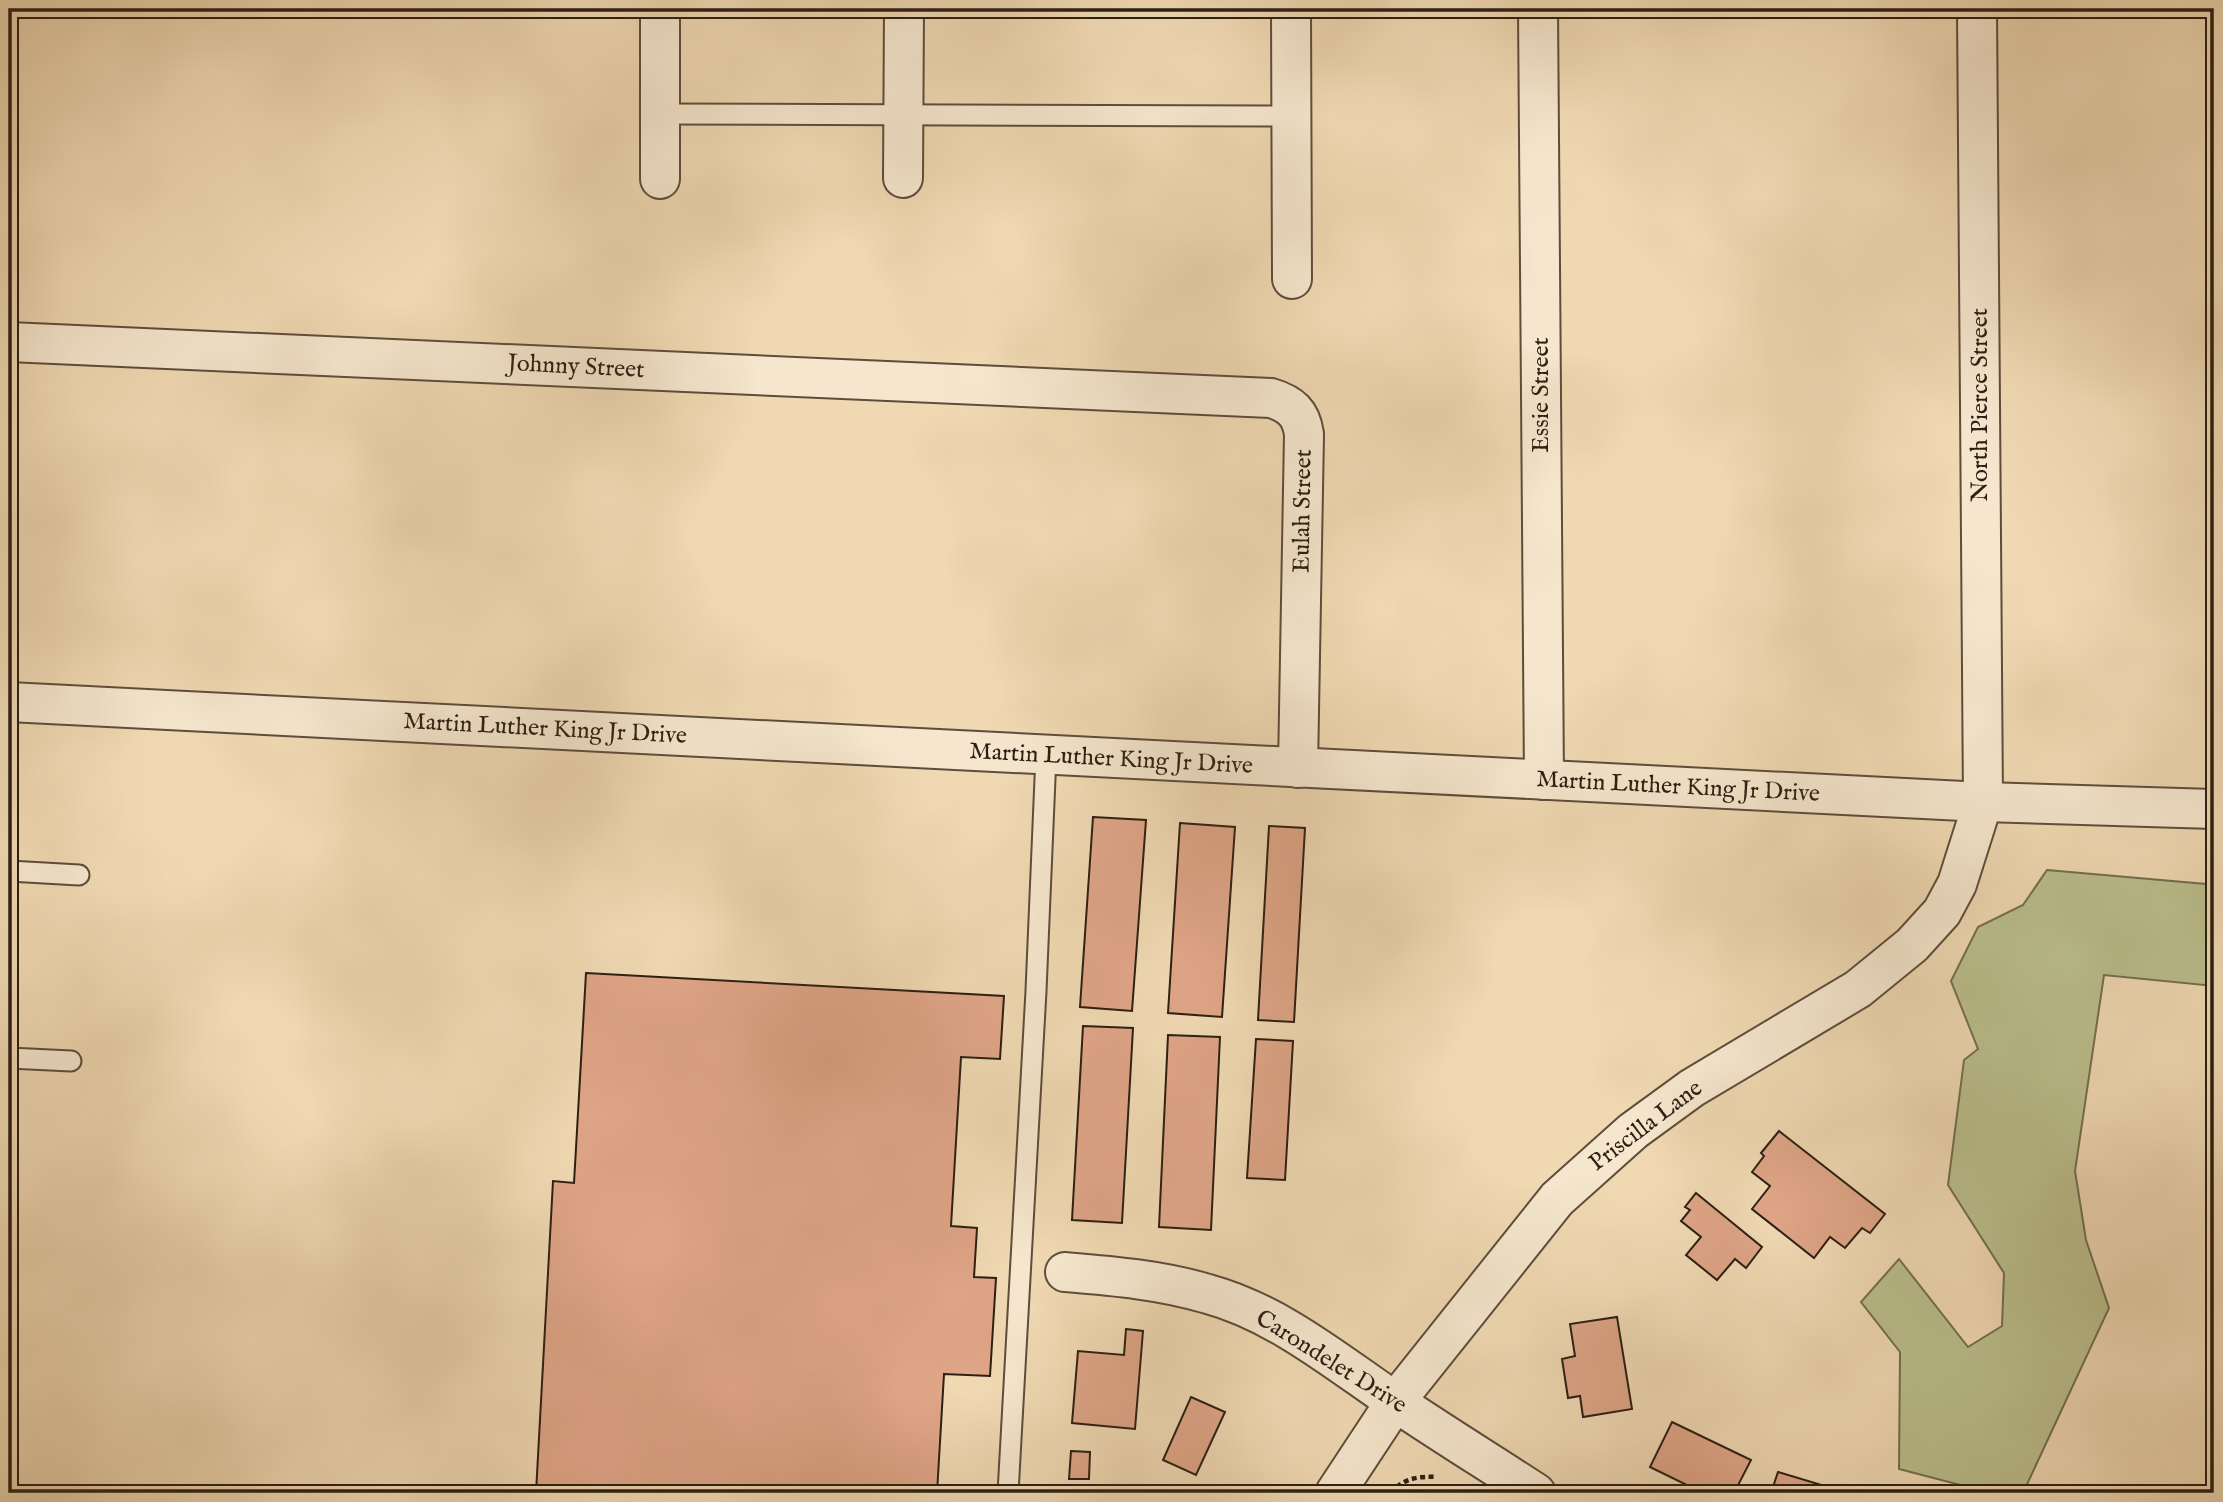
<svg xmlns="http://www.w3.org/2000/svg" width="2223" height="1502" viewBox="0 0 2223 1502" font-family="'IM FELL English',serif">
<style>
.green{fill:#babe8c;stroke:#736e50;stroke-width:2}
.building{fill:#dea587;stroke:#2c1f13;stroke-width:2}
.lines{fill:none;stroke-linecap:round;stroke-linejoin:round}
.service-casing{stroke:#5d4d3b;stroke-width:23}
.minor-casing{stroke:#5d4d3b;stroke-width:42}
.tertiary-casing{stroke:#5d4d3b;stroke-width:42}
.path{stroke:#2c1f13;stroke-width:4.5;stroke-dasharray:5 3.5;stroke-linecap:butt}
.service{stroke:#f5e6cd;stroke-width:19}
.minor{stroke:#f5e6cd;stroke-width:38}
.tertiary{stroke:#f5e6cd;stroke-width:38}
.labels{text-anchor:middle;dominant-baseline:central;stroke-width:5;stroke-linejoin:round;paint-order:stroke}
.street-label{font-size:24px;fill:#2c1f13;stroke:#f5e6cd}
</style>
<rect width="100%" height="100%" fill="#efd8b2"/>
<filter id="stains"><feTurbulence type="fractalNoise" baseFrequency=".00286" numOctaves="4"/><feColorMatrix values="0 0 0 0 .2 0 0 0 0 .09 0 0 0 0 .02 0 0 0 .5 -.17"/></filter>
<radialGradient id="worn" r=".72"><stop offset=".6" stop-color="#630" stop-opacity="0"/><stop offset="1" stop-color="#630" stop-opacity=".3"/></radialGradient>
<path class="green" d="M2047,870L2206,884L2214,906V986L2104,975L2075,1171L2086,1240L2109,1308L2023,1493H1991L1899,1469L1900,1352L1861,1302L1899,1259L1968,1347L2002,1326L2004,1273L1948,1185L1964,1060L1978,1049L1951,981L1978,927L2023,905Z"/>
<path class="building" d="M1093,817L1146,820L1132,1011L1080,1007Z
M1180,823L1235,827L1222,1017L1168,1013Z
M1269,826L1305,828L1294,1022L1258,1020Z
M586,973L1004,996L1000,1059L961,1057L951,1226L977,1228L974,1277L996,1278L990,1376L944,1374L937,1493H536L553,1181L574,1183Z
M1083,1026L1133,1028L1122,1223L1072,1220Z
M1168,1035L1220,1037L1211,1230L1159,1227Z
M1256,1039L1293,1041L1285,1180L1247,1178Z
M1779,1131L1885,1214L1870,1233L1862,1228L1845,1248L1830,1237L1814,1258L1752,1209L1770,1186L1752,1172L1764,1156L1761,1153Z
M1696,1193L1762,1247L1746,1268L1735,1259L1717,1280L1686,1255L1701,1237L1681,1221L1690,1210L1685,1207Z
M1617,1317L1632,1409L1583,1417L1580,1396L1568,1398L1562,1359L1575,1356L1570,1324Z
M1126,1329L1143,1331L1135,1429L1072,1423L1078,1351L1124,1355Z
M1191,1397L1225,1412L1196,1475L1163,1460Z
M1672,1422L1751,1460L1734,1493H1703L1650,1467Z
M1071,1451L1090,1452L1089,1479H1069Z
M1778,1472L1848,1493H1771Z"/>
<g class="lines">
<defs>
<path id="service" d="M660,114L1291,116
M9,871L79,875
M9,1058L71,1061
M1008,1493L1036,991L1046,755"/>
<path id="minor" d="M660,9V179
M1291,9L1292,279
M1538,9L1544,780
M903,178L904,9
M9,342L1271,398C1291,404 1301,413 1304,434L1298,768
M1065,1272C1113,1276 1162,1280 1208,1294C1278,1313 1338,1363 1397,1403C1443,1434 1490,1463 1536,1493
M1335,1493L1395,1402L1557,1199L1633,1131L1692,1088L1858,989L1912,945L1942,912L1957,884L1983,802L1977,9"/>
<path id="tertiary" d="M9,702L1983,802L2214,809"/>
</defs>
<use href="#service" class="service-casing"/>
<use href="#minor" class="minor-casing"/>
<use href="#tertiary" class="tertiary-casing"/>
<path class="path" d="M1391,1493C1403,1478 1419,1476 1437,1477"/>
<use href="#service" class="service"/>
<use href="#minor" class="minor"/>
<use href="#tertiary" class="tertiary"/>
</g>
<g class="labels">
<g class="street-label">
<text transform="translate(576 367) rotate(3)">Johnny Street</text>
<text transform="translate(1541 395) rotate(-90)">Essie Street</text>
<text transform="translate(1980 405) rotate(-90)">North Pierce Street</text>
<text transform="translate(1303 511) rotate(-89)">Eulah Street</text>
<text transform="translate(545 729) rotate(3)">Martin Luther King Jr Drive</text>
<text transform="translate(1111 759) rotate(3)">Martin Luther King Jr Drive</text>
<text transform="translate(1678 787) rotate(3)">Martin Luther King Jr Drive</text>
<text transform="translate(1646 1126) rotate(-37)">Priscilla Lane</text>
<text transform="translate(1331 1362) rotate(32)">Carondelet Drive</text>
</g>
</g>
<rect width="2223" height="1502" fill="none" stroke="#efd8b2" stroke-width="35"/>
<rect x="10" y="10" width="2202" height="1481" fill="none" stroke="#2c1f13" stroke-width="3.5"/>
<rect x="18" y="18" width="2188" height="1467" fill="none" stroke="#2c1f13" stroke-width="2"/>
<rect width="100%" height="100%" filter="url(#stains)"/>
<rect width="100%" height="100%" fill="url(#worn)"/>
</svg>
